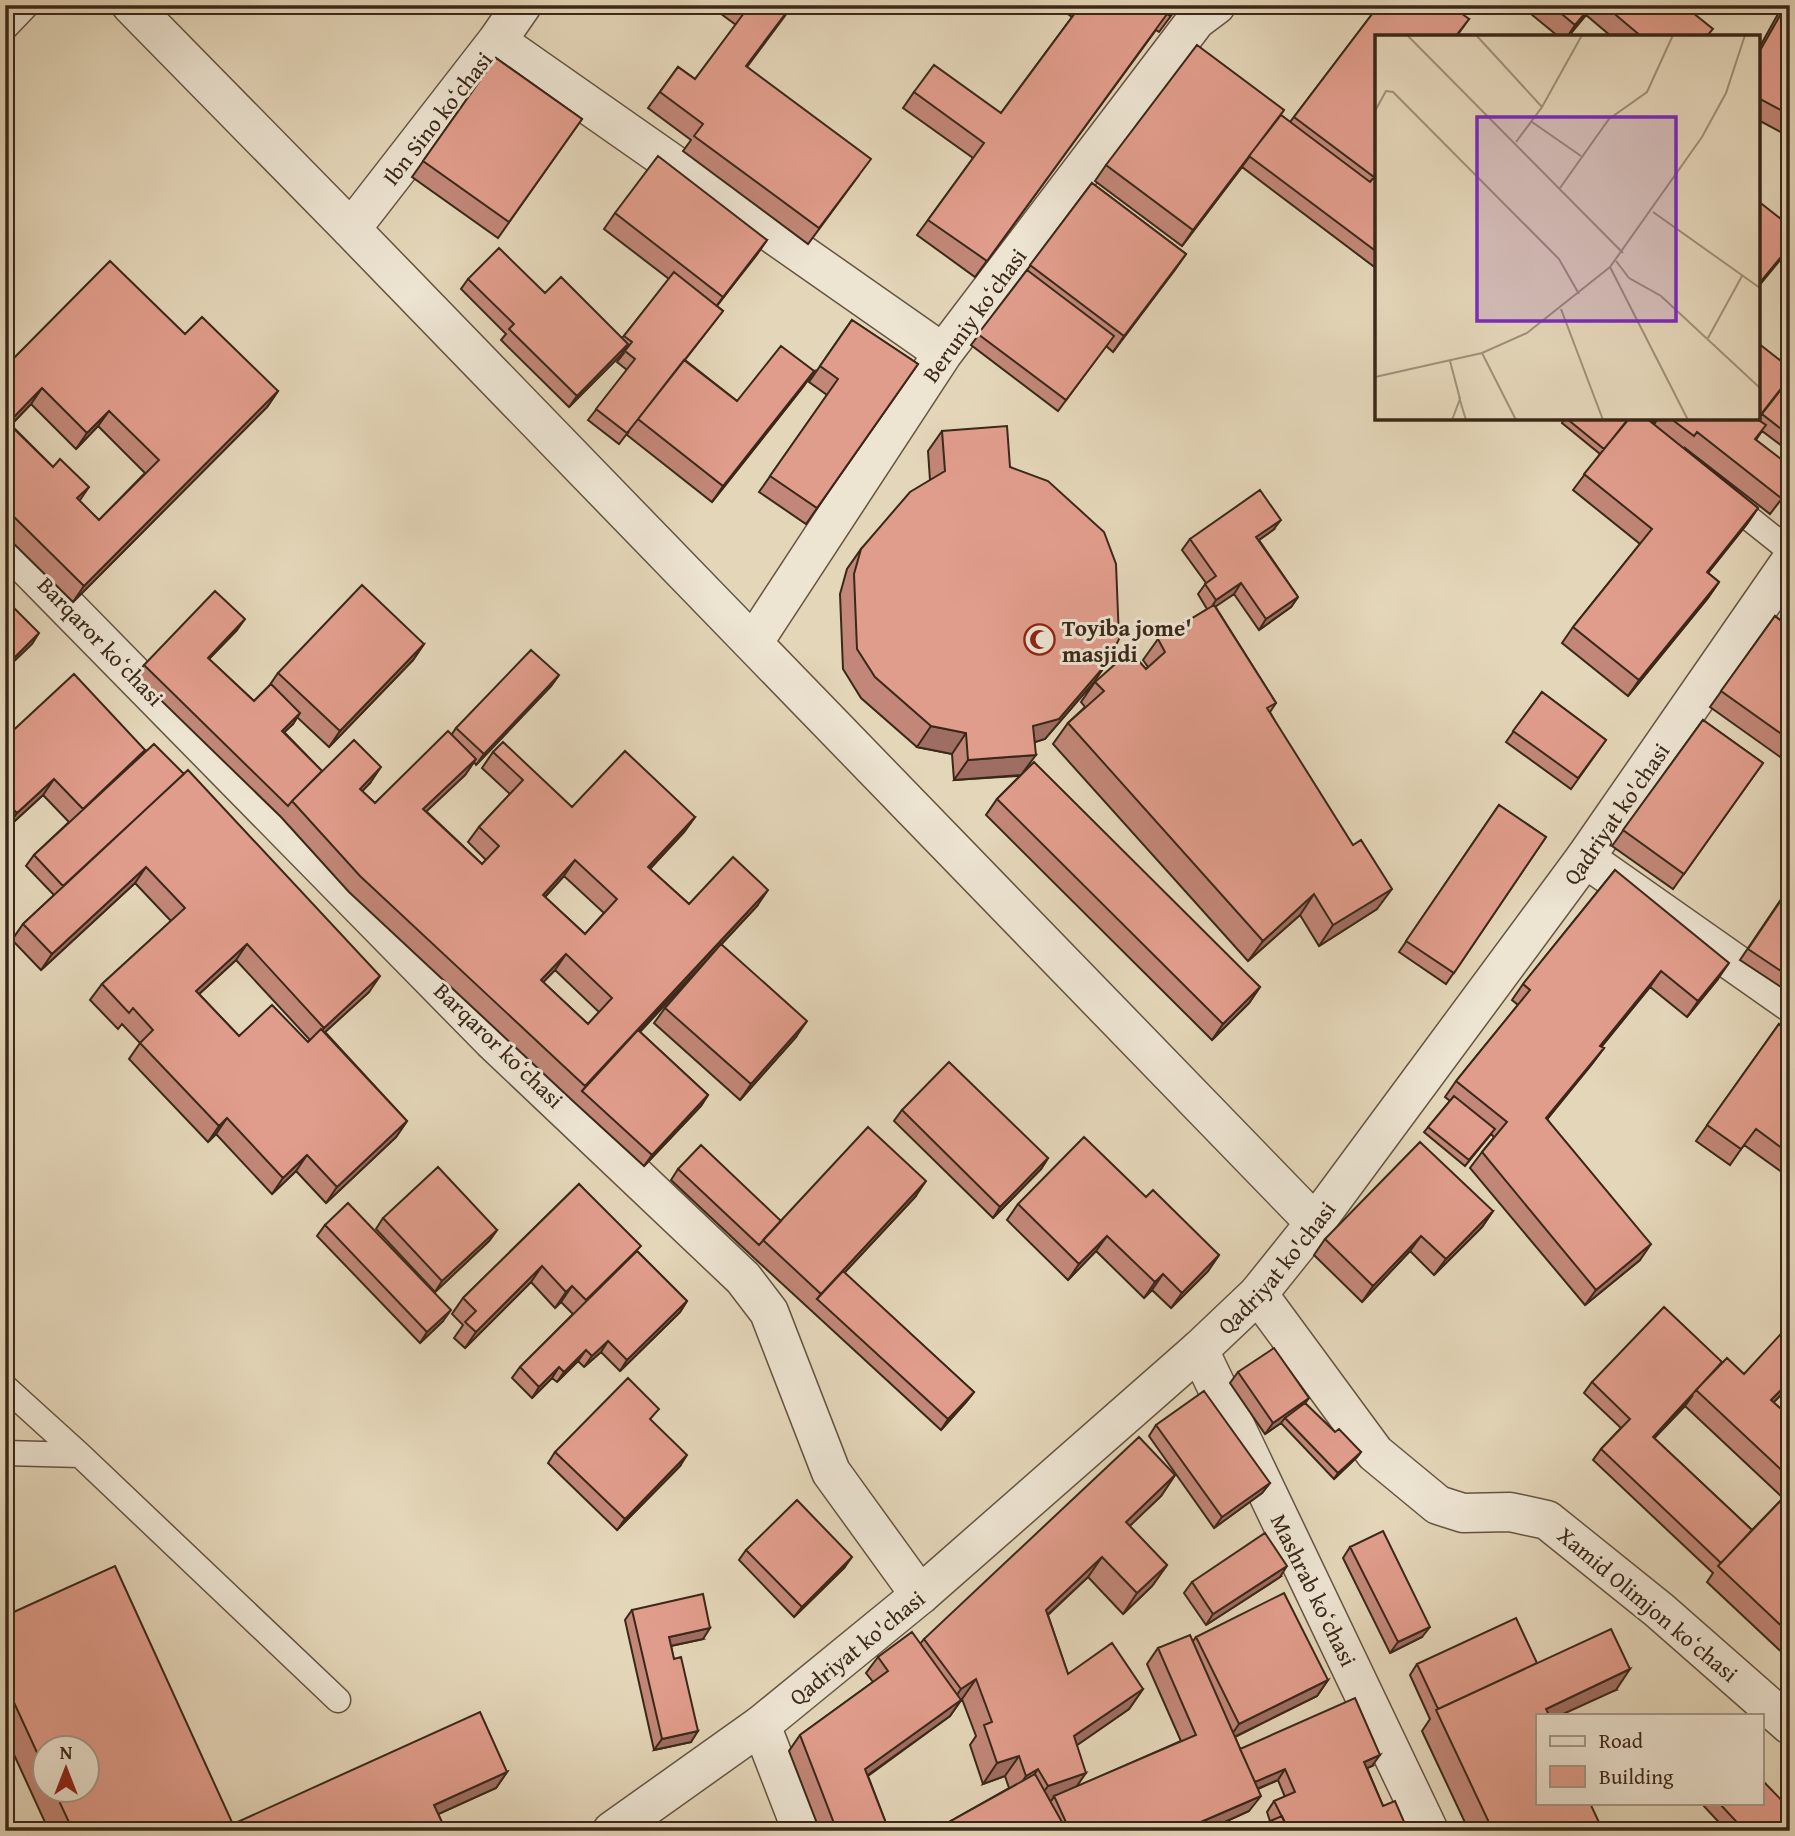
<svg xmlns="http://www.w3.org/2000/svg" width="1795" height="1836" viewBox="0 0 1795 1836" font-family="'Gentium Book Plus',serif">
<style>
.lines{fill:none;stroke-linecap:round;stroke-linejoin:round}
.service-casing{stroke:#655441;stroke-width:27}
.minor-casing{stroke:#655441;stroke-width:41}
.tertiary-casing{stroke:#655441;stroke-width:41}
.service{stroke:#ede4d2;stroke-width:24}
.minor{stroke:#ede4d2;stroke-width:38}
.tertiary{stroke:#ede4d2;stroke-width:38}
.wall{fill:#c28778;stroke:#3b2819;stroke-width:2;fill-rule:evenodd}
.shaded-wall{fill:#9e6e62;stroke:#3b2819;stroke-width:2}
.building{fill:#e19d8c;stroke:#3b2819;stroke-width:2;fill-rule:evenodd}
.labels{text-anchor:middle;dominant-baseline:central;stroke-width:6;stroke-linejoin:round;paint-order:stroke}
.street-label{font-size:23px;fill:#3b2819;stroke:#ede4d2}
.poi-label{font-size:23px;font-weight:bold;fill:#3b2819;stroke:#ede4d2;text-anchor:start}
.inset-road{fill:none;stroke:#a09079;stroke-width:2}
.view{fill:#7b2cbf;fill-opacity:0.15;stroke:#7b2cbf;stroke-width:3.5}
.inset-edge{fill:none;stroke:#3b2819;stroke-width:3.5}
</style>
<rect width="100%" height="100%" fill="#e4d6b9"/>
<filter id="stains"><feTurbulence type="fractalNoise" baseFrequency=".00286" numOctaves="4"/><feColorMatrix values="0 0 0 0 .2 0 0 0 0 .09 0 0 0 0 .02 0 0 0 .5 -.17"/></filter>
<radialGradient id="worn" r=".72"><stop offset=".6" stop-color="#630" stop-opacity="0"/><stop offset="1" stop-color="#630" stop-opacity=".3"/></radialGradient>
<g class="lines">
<defs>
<path id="service" d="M5,28L27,5
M1725,499L1790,551
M5,1387L80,1455L338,1700
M5,1453L80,1455"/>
<path id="minor" d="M131,5L351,229L1315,1223
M497,41L943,353
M351,229L497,41L522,5
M5,544L492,1040L743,1278L769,1312L831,1472L920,1595
M753,643L943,353L1196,20L1216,5
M1585,858L1790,1002
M1258,1294L1375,1453L1438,1505L1463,1513L1510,1512L1547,1520L1659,1610L1790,1725
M1199,1350L1429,1831
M761,1725L802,1831"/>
<g id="tertiary">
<path id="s1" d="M612,1831L761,1725L920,1595L1199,1350L1258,1294L1315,1223L1585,858L1790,562"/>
</g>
</defs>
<use href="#service" class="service-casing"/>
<use href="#minor" class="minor-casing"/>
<use href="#tertiary" class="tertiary-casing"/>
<use href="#service" class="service"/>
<use href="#minor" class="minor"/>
<use href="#tertiary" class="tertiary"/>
</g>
<path class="wall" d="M709,5H793L747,67L859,175L808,244L683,151L691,140L648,108L678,67L695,79L736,25Z
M1055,5H1179L1159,32L1156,30L975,277L917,235L973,158L903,108L914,92L1001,113L1072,17Z
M1379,5L1469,19L1456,37H1377V269L1242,167L1182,246L1095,181L1106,165L1281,115L1290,122Z
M1520,5H1683L1707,37H1612L1586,15L1568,37H1559Z
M1783,5H1790V137L1758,120V50Z
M496,58L582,119L498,238L412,177Z
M1092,183L1186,254L1113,352L1106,346L1058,411L971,345Z
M615,213L767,240L717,306L723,311L685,360L737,401L814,371L803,387L712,502L627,435L629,431L619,444L588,420L627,370L617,362L624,353L623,352L569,407L501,340L506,334L461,289L468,279L545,293L622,338L669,279L604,229Z
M852,320L918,364L806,524L759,492L827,395L809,382Z
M185,334L278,391L267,407L73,602L5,535V367ZM31,404L76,449L98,426L145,473L99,520L79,501L53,467L11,425Z
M1790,378V452L1762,431L1756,440L1790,488L1770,514L1685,448V449L1758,508L1747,524L1708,573L1719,582L1708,598L1628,696L1562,643L1573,627L1640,544L1573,490L1600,454L1562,423L1565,418L1628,420L1629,418H1758Z
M942,431L1010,467L1094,682L1045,739L1035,742L1024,772L1260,987L1249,1003L1212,1040L986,815L997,799L1020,776L954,780L952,754L917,747L861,698L843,669L840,594L847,569L861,549L930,480L928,451Z
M1273,530L1259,540L1298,597L1291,607L1259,630L1234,594L1215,606L1276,703L1270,712L1377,909L1319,946L1300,915L1248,961L1053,744L1068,723L1085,707L1081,702L1095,682L1146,669L1148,667L1143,660L1158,639L1207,609L1198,594L1206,583L1182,550L1190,539Z
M1790,606V764L1710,707L1775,616L1780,620Z
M237,630L209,659L254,701L269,686L278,673L424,644L413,660L329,747L297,717L293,724L284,732L322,771L370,783L362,791L375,803L452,734L456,728L559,675L551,686L476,765L474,762L465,775L426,811L482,864L486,860L468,842L479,827L510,794L482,768L493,752L572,807L695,817L684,832L650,869L689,904L757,906L640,1032L708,1095L701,1106L644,1166L574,1102L349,892L281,817L136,676L144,665ZM564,876L604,913L585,934L545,897ZM555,970L599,1012L588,1024L543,982Z
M1542,692L1606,740L1571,789L1506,742Z
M1703,720L1763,763L1673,889L1612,846Z
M5,738L145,750L142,755L369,992L325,1032L407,1121L396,1137L326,1203L296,1171L272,1194L216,1134L208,1142L129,1059L140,1043L122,1024L118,1029L90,1000L102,984L171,921L135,883L41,970L12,940L23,924L54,895L26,866L34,855L69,822L43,795L6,829L5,828ZM236,960L310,1040L308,1042L239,1036L199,994Z
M1499,805L1546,837L1446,984L1399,952Z
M1615,870L1718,979L1687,1017L1650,987L1601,1047L1604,1048L1592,1064L1547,1119L1640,1260L1585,1305L1470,1168L1482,1152L1494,1137L1491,1134L1465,1166L1424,1132L1450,1101L1445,1097L1456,1081L1518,1005L1512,1000L1523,984Z
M1790,886V993L1740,960Z
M665,1008L796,1037L740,1100L654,1023Z
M1779,1024L1790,1032V1178L1744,1145L1730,1165L1696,1141Z
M902,1110L1048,1158L1041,1169L993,1218L894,1121Z
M678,1169L781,1221L915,1197L844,1273L974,1392L966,1402L941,1430L752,1256L671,1180Z
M579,1184L637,1251L687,1301L680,1312L620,1371L601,1352L584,1367L578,1361L557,1382L552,1378L532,1398L512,1378L520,1367L573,1314L561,1302L555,1308L531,1282L465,1348L454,1338L463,1325L452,1314L463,1298Z
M1146,1197L1219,1255L1208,1271L1171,1308L1152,1290L1144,1298L1096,1251L1068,1280L1007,1220L1018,1204Z
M1493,1211L1482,1227L1434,1275L1410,1251L1362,1302L1314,1255L1325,1239Z
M383,1218L497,1230L489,1241L435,1292L376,1229Z
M325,1225L443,1321L420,1343L317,1236Z
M1722,1362L1773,1402L1790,1417V1660L1707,1582L1713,1573L1593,1460L1601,1449L1621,1428L1584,1393L1592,1382ZM1685,1406L1783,1498L1752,1530L1654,1438Z
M1238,1372L1305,1403L1335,1432L1361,1452L1357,1457L1334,1479L1281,1423L1265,1434L1230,1383Z
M1156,1425L1270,1483L1262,1493L1214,1528L1149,1436Z
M555,1452L680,1466L617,1530L548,1463Z
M1175,1475L1161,1496L1129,1526L1167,1565L1152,1586L1123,1614L1088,1577L1048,1615L1068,1674L1143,1689L1129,1709L1077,1745L1076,1787L1181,1741L1147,1664L1158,1648L1193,1641L1196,1637L1328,1680L1317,1696L1235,1737L1240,1749L1372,1766L1367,1768L1383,1806L1408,1831L1270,1821L1267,1812L1274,1801L1285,1797L1278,1780L1258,1789L1249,1811L1205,1831H933L1009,1788L1005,1776L983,1784L970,1745L976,1736L962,1699L950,1716L868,1776L889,1831H820L789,1751L800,1735L873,1682L866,1673L878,1657L920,1644L924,1639Z
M1350,1547L1422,1637L1390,1653L1343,1558Z
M746,1550L844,1568L794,1617L739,1560Z
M1280,1577L1206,1625L1184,1593L1192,1582Z
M632,1610L703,1639L671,1646L691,1742L654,1750L625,1620Z
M5,1616L233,1824L507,1772L496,1788L438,1814L446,1831H49L5,1735ZM46,1748L88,1790H46Z
M1537,1663L1616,1690L1538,1715L1603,1831H1469L1422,1731L1430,1719L1410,1675L1417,1664Z
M1701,1803H1762L1790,1831H1727Z"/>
<path class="shaded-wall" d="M1592,5L1586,15L1567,37L1575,25Z
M1284,110L1242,167L1182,246L1193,230Z
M767,240L756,256L712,312L723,297Z
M1790,246V248L1758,287V285Z
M1186,254L1175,270L1113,352L1124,336Z
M628,344L621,355L569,407L577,396Z
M814,371L803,387L712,502L723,486Z
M42,388L31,404L5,431L8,423Z
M278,391L267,407L73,602L84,586Z
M109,411L98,426L76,449L87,433Z
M89,487L78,503L77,498Z
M1758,508L1747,524L1696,588L1707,572Z
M1281,520L1273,530L1249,547L1256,537Z
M1719,582L1708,598L1628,696L1639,680Z
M1241,583L1234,594L1209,611L1216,600Z
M1298,597L1291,607L1259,630L1266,619Z
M245,619L237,630L200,668L208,658Z
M39,633L32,644L5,670V667Z
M424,644L413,660L329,747L340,731Z
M1108,662L1094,682L1045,739L1019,747L1033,726Z
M559,675L551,686L476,765L484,754Z
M300,713L293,724L274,742L282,731Z
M931,726L966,733L952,754L917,747Z
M1036,755L1021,775L954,780L968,760Z
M476,759L465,775L412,825L423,809Z
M381,767L370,783L349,805L360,789Z
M54,779L43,795L6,829L17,813Z
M695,817L684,832L637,882L648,867Z
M575,860L564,876L532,911L543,895Z
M146,867L135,883L41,970L52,954Z
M1392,889L1377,909L1319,946L1333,925Z
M768,890L757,906L583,1092L582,1091Z
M1314,894L1300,915L1248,961L1263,941Z
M247,944L236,960L185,1007L196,991Z
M566,954L555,970L530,996L541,980Z
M1729,963L1718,979L1687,1017L1698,1001Z
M1661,971L1650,987L1589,1062L1600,1046Z
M380,976L369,992L313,1043L324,1028Z
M1260,987L1249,1003L1212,1040L1223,1024Z
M807,1021L796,1037L740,1100L751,1084Z
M1604,1048L1592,1064L1535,1134L1546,1118Z
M708,1095L701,1106L644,1166L652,1155Z
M227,1118L216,1134L208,1142L219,1126Z
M407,1121L396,1137L326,1203L337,1187Z
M307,1155L296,1171L272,1194L283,1178Z
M1048,1158L1041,1169L993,1218L1000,1207Z
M926,1181L915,1197L819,1300L817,1299L821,1294Z
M1493,1211L1482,1227L1434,1275L1446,1259Z
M497,1230L489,1241L435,1292L442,1281Z
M1107,1236L1096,1251L1068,1280L1079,1264Z
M1421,1236L1410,1251L1362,1302L1373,1286Z
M1651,1244L1640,1260L1585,1305L1596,1290Z
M1219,1255L1208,1271L1171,1308L1182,1293Z
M542,1266L531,1282L465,1348L476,1332Z
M1163,1274L1152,1290L1144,1298L1155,1282Z
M572,1286L561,1302L555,1308L566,1292Z
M687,1301L680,1312L620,1371L627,1360Z
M451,1310L443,1321L420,1343L427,1332Z
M608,1341L601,1352L584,1367L592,1356Z
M586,1350L578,1361L557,1382L564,1372Z
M559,1367L552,1378L532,1398L539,1387Z
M1790,1381V1386L1760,1416L1771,1400Z
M974,1392L966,1402L941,1430L948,1419Z
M1693,1395L1685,1406L1645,1448L1653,1437Z
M1309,1398L1301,1409L1285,1418L1281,1423L1265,1434L1273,1423Z
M1361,1452L1357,1457L1334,1479L1338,1473Z
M687,1455L680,1466L617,1530L625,1519Z
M1175,1475L1161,1496L1112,1543L1126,1522Z
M1270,1483L1262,1493L1214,1528L1222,1517Z
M852,1557L844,1568L794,1617L802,1607Z
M1102,1557L1088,1577L1031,1630L1046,1610Z
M1167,1565L1152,1586L1123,1614L1137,1593Z
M1287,1566L1280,1577L1206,1625L1213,1614Z
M1430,1627L1422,1637L1390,1653L1398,1642Z
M710,1628L703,1639L661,1648L669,1637Z
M1630,1669L1616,1690L1561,1715H1541L1546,1709Z
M976,1679L962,1699L947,1710L961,1689Z
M1328,1680L1317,1696L1228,1740L1239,1724Z
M1143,1689L1129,1709L1060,1757L1074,1736Z
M961,1700L950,1716L854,1785L865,1769Z
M698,1731L691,1742L654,1750L662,1739Z
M1380,1755L1372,1766L1356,1773L1364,1762Z
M1019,1756L1005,1776L983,1784L997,1763Z
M1038,1769L1024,1790L1012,1797L1026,1776Z
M1285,1769L1278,1780L1242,1795L1250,1784Z
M507,1772L496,1788L423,1821L434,1805Z
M1086,1773L1072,1793L1054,1796L1052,1800L1033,1806L1048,1786Z
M1261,1796L1249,1811L1205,1831H1180Z
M1096,1823L1090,1831H1077Z"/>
<path class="building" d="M742,5H792L746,66L871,159L819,228L694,136L703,124L660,92L678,67L695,79L747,9Z
M1081,5H1178L1170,16L1167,14L987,261L928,220L984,143L914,92L934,65L1001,113Z
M1379,5H1450L1469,19L1455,37H1377V173L1374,177L1294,117Z
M1551,5H1592L1575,25Z
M1604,5H1683L1713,29L1706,37H1642Z
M1786,5H1790V115L1758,98V54Z
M1197,45L1284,110L1193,230L1106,165Z
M496,58L582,119L509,222L423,161Z
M1281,115L1370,182L1377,174V252L1249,156Z
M658,156L767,240L723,297L615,213Z
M1092,183L1186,254L1124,336L1030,265Z
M1758,201L1790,226V246L1758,285Z
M499,248L545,293L561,277L628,344L577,396L509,329L514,324L468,279Z
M110,261L185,334L202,317L278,391L84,586L5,508V367ZM42,388L87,433L109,411L159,460L99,520L77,498L89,487L60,459L53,467L8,423Z
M1027,270L1114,336L1066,400L978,334Z
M674,272L723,311L627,433L596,409L635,359L625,351L632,342L624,336Z
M852,320L918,364L817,508L770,476L838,379L820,366Z
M1758,343L1790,368V377L1758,418Z
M781,346L814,371L723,486L638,419L684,360L737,401Z
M1790,378V436L1762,414Z
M1566,418H1626L1628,420L1604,449Z
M1629,418H1646L1758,508L1707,572L1719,582L1639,680L1573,627L1652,529L1584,474Z
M1649,418H1658L1655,423Z
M1670,418H1758L1757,419L1766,425L1755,439L1790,466V487L1781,498L1697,432L1694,436Z
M1007,426L1010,467L1048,481L1104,532L1116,564L1119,639L1108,662L1059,719L1033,726L1036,755L968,760L966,733L931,726L875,677L857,649L854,574L861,549L910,492L945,471L942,431Z
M1260,490L1281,520L1256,537L1298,597L1266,619L1241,583L1216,600L1205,584L1216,576L1190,539Z
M362,585L424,644L340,731L278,673Z
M215,591L245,619L208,658L254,701L271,684L300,713L282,731L322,771L292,801L288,806L144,665Z
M5,599L39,633L5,667Z
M1214,605L1276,703L1267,708L1353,845L1361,840L1392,889L1333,925L1314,894L1263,941L1068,723L1104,691L1095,682L1130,651L1146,669L1165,652L1158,639Z
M1790,606V740L1721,691L1775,616L1780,620Z
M531,650L559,675L484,754L456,728Z
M74,674L145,750L83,809L54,779L17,813L5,801V738Z
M1542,692L1606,740L1578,778L1513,731Z
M1703,720L1763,763L1684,874L1623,830Z
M448,731L476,759L423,809L482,864L499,846L479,827L523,780L493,752L503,742L572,807L625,751L695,817L648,867L689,904L733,857L768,890L585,1086L360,876L292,801L354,740L381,767L360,789L375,803ZM575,860L617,899L585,934L543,895ZM566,954L612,998L588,1024L541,980Z
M154,744L184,774L63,886L34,855Z
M1034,762L1260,987L1223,1024L997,799Z
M188,770L380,976L324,1028L247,944L196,991L239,1036L272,1005L308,1042L321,1029L407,1121L337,1187L307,1155L283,1178L227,1118L219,1126L140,1043L153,1030L133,1008L129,1013L102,984L185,908L146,867L52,954L23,924Z
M1499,805L1546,837L1454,973L1406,941Z
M1615,870L1729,963L1698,1001L1661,971L1600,1046L1604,1048L1546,1118L1651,1244L1596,1290L1482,1152L1507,1122L1456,1081L1530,990L1523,984Z
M1790,887V977L1748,949Z
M721,944L807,1021L751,1084L665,1008Z
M1779,1024L1790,1032V1154L1756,1129L1741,1149L1707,1125Z
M638,1030L708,1095L652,1155L582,1091Z
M949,1062L1048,1158L1000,1207L902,1110Z
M1454,1096L1495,1129L1469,1160L1428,1127Z
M868,1127L926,1181L821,1294L763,1240Z
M1084,1137L1146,1197L1153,1190L1219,1255L1182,1293L1163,1274L1155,1282L1107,1236L1079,1264L1018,1204Z
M1420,1142L1493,1211L1446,1259L1421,1236L1373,1286L1325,1239Z
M701,1145L781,1221L759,1245L678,1169Z
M438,1167L497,1230L442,1281L383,1218Z
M579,1184L641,1246L586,1300L572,1286L566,1292L542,1266L476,1332L465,1322L476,1311L463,1298Z
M348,1203L451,1310L427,1332L325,1225Z
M637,1251L687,1301L627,1360L608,1341L592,1356L586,1350L564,1372L559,1367L539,1387L520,1367Z
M843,1271L974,1392L948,1419L817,1299Z
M1664,1307L1722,1362L1653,1437L1752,1530L1721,1563L1601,1449L1630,1419L1592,1382Z
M1790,1324V1381L1771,1400L1790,1417V1478L1696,1390L1727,1358L1744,1374Z
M1274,1348L1309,1398L1273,1423L1238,1372Z
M628,1378L659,1409L650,1419L687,1455L625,1519L555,1452Z
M1204,1391L1270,1483L1222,1517L1156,1425Z
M1305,1403L1335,1432L1339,1429L1361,1452L1338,1473L1285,1418Z
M1139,1437L1175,1475L1126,1522L1167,1565L1137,1593L1102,1557L1046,1610L1068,1674L1112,1643L1143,1689L1074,1736L1086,1773L1048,1786L1038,1769L1026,1776L1019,1756L997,1763L984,1725L992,1722L976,1679L961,1689L924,1639Z
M1790,1491V1634L1718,1566Z
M797,1500L852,1557L802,1607L746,1550Z
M1383,1531L1430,1627L1398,1642L1350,1547Z
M1265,1533L1287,1566L1213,1614L1192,1582Z
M115,1566L236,1831H73L54,1790H88V1748H46V1772L5,1683V1616Z
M1284,1593L1328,1680L1239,1724L1196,1637Z
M703,1594L710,1628L669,1637L674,1659L681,1657L698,1731L662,1739L632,1610Z
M1516,1618L1537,1663L1438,1709L1417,1664Z
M1611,1629L1630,1669L1546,1709L1549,1715H1538V1803H1590L1603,1831H1493L1436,1710Z
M912,1632L961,1700L865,1769L889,1831H837L800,1735L888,1671L878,1657Z
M1190,1635L1261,1796L1180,1831H1099L1096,1823L1077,1831H1070L1054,1796L1196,1735L1158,1648Z
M1355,1698L1380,1755L1364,1762L1383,1806L1395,1801L1408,1831H1289L1274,1801L1295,1792L1285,1769L1255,1782L1240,1749Z
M480,1712L507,1772L434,1805L446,1831H236L233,1824Z
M1035,1774L1067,1831H933Z
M1762,1780L1790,1809V1831H1745L1719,1803H1762Z
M1282,1816L1289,1831H1247Z"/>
<defs>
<symbol id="mosque-ring" viewBox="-11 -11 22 22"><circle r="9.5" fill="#ede4d2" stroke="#8f2418" stroke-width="1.5"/><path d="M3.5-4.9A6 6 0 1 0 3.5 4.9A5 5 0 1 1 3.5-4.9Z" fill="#8f2418"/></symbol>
</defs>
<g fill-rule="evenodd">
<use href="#mosque-ring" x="1022" y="622" width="35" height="35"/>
</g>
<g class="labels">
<g class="street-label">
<text transform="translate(437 118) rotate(-52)">Ibn Sino koʻchasi</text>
<text transform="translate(974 315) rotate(-54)">Beruniy koʻchasi</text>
<text transform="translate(101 641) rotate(46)">Barqaror koʻchasi</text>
<text stroke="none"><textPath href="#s1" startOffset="1440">Qadriyat ko'chasi</textPath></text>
<text transform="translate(499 1045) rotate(44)">Barqaror koʻchasi</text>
<text stroke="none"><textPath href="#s1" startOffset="873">Qadriyat ko'chasi</textPath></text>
<text transform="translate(1314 1590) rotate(64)">Mashrab koʻchasi</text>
<text transform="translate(1648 1604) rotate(40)">Xamid Olimjon koʻchasi</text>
<text stroke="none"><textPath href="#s1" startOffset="306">Qadriyat ko'chasi</textPath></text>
</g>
<g class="poi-label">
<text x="1062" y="627">Toyiba jome'<tspan x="1062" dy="26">masjidi</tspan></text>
</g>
</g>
<g transform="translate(1375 35)">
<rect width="385" height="385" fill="#e4d6b9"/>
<path class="inset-road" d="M32,0L248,218M101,0L167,72M0,76L11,56L18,57L184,224L204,259M157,87L206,121M141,107L167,72L207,0M185,153L234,84L272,57L298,0M278,177L385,253M241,226L254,243L286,261L385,353M235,232L313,385M186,274L228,385M333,303L367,241M107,318L141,385M75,326L85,364L77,385M0,342L107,318L152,298L235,232L327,102L351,58L370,0M84,362L91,385"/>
<path class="view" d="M102,82H301V286H102Z"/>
<rect width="385" height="385" class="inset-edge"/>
</g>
<rect width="1795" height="1836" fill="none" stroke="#e4d6b9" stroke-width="28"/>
<rect x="7" y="7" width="1781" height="1822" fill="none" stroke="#3b2819" stroke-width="3.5"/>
<rect x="14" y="14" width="1767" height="1808" fill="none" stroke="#3b2819" stroke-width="2"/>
<rect x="1536" y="1714" width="228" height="91" fill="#ede4d2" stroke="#a69988" stroke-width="2"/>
<rect x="1550" y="1736" width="35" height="10" fill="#ede4d2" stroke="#a69988" stroke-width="2"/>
<text x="1599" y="1748" font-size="21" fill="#3b2819">Road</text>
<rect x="1550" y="1766" width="35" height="21" fill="#e19d8c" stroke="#a69988" stroke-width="2"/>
<text x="1599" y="1784" font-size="21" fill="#3b2819">Building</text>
<g transform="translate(66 1769)"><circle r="33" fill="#ede4d2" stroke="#a69988" stroke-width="2"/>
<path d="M0-5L12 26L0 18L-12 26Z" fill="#8f2418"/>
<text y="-10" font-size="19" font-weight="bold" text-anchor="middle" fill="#3b2819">N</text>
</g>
<rect width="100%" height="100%" filter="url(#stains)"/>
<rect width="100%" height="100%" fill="url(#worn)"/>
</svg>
